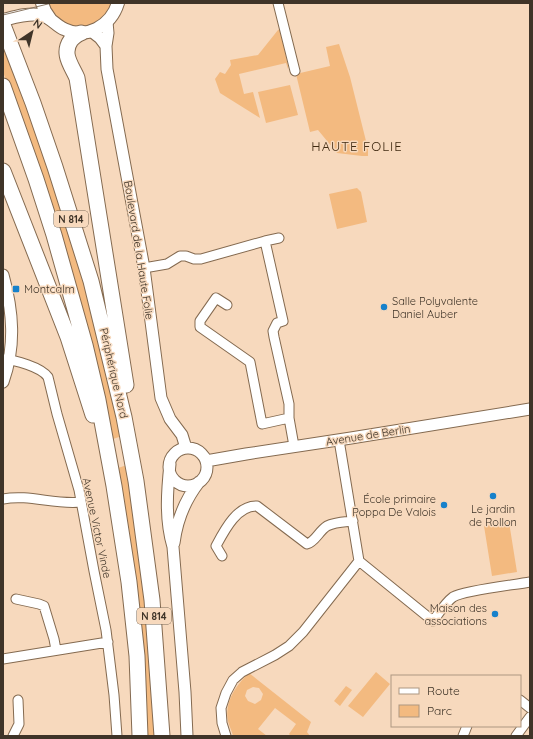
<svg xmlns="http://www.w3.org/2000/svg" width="533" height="739" viewBox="0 0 533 739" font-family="Quicksand,sans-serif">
<rect width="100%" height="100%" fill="#f7d9bd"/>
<!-- green -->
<path fill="#f3ba80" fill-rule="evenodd" d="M48,3H111C101,35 59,34 48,3Z
M280,29L288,66V69L286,63L239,74L244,94L253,92L260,118L220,93L215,79L220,72L225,74L231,65L230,60L258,55L278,30Z
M3,40L27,102L94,314L122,436L113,439L16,106L3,72Z
M339,44L350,77L368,149V156H362L337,153L318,130L310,132L296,74L330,66L326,47Z
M290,85L298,115L266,123L258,92Z
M357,188L361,192L367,222L337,229L329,194Z
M124,466L128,467L143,562L156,736H146L118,468Z
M509,522L517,572L492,576L484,526Z
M376,672L390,684L363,717L348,706Z
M249,673L311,722L307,732L310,736H291L289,734L296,724L275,708L258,729L267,736H233C232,731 229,726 228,721C224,702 236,685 249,673ZM253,687L259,688L263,694L261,700L255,704L248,701L245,696L247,690Z
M346,686L352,690L340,706L334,701Z"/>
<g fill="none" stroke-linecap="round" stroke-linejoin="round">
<!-- minor casing -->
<g stroke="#846a50" stroke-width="11">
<path id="minor" d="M278,3L295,71
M265,241L283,321L277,323L273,331L274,337L289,404V418L294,446
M144,268L167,264L180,256H186L194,259H201L265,241L279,238
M227,305L216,298L200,321V327L250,362L262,424L289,418
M3,359C15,360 41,367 48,377L57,414L79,490L94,571L106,630L114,695L117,736
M339,440L359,561
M3,499C29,494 55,505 81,502
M222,556L216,546C224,531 237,505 257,506L307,544C315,542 319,531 327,526C335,522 344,522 353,521
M359,561L433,621C439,613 445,603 453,597C465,590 514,585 530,582
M16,599L39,604L44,606L54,639L56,650
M3,659L108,642
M520,700L530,708
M13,736L19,724L18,700
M226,736L222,723L221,708L226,693L233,680L242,672L275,655L289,646L303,632L359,561
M463,736L467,726
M516,736L530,717"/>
</g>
<!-- tertiary casing -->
<g stroke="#846a50" stroke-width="13">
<path id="tertiary" d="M107,22L108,33L106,46L107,69L144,268L161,398L170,419L182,435L186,448
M91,31L100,38L106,46
M3,275C13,311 16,346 3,382
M169 467a19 19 0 1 1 38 0a19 19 0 1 1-38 0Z
M206,461L246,454L351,438L530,409
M170,464C167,492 165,520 173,547L185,692L187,736
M174,543C177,519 185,500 199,482"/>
</g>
<!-- secondary casing -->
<g stroke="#846a50" stroke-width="14">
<path id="secondary" d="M42,3L45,11L51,20
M3,20C15,17 28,13 40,15C50,16 55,25 64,29C86,40 111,26 118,3"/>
</g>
<!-- trunk casing -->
<g stroke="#846a50" stroke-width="17">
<path id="trunk" d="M3,25L33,103L55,167L91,281L124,417L136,481L152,600L162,736
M81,33C77,34 74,37 71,40C61,54 72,66 77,78L126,385
M3,86L36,179L54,235L85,345L98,400L114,486L129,582L137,656L140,736
M3,171L68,337L93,415"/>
</g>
<!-- minor -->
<use href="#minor" stroke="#fff" stroke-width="9"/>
<!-- tertiary -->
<use href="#tertiary" stroke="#fff" stroke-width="11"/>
<!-- secondary -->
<use href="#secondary" stroke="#fff" stroke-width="12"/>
<!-- trunk -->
<use href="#trunk" stroke="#fff" stroke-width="15"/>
<!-- tram -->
<path stroke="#8c7966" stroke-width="1" d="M3,15L52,3"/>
</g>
<!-- markers -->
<g fill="#1681cb" stroke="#f7d9bd" stroke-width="1.5">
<rect x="12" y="285" width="8" height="8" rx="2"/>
<circle cx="384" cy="307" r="4"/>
<circle cx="493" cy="496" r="4"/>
<circle cx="444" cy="505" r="4"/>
<circle cx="495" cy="614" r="4"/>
</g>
<g text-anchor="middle" stroke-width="3" stroke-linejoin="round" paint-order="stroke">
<!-- shield labels -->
<g fill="#f7d9bd" stroke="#766655" stroke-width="1">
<rect x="54" y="211" width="34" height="16" rx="3"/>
<rect x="137" y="608" width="34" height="16" rx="3"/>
</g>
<g font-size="10" font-weight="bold" fill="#3f3428">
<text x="71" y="223">N 814</text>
<text x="154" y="620">N 814</text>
</g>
<!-- street labels -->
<g font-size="11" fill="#3f3428" stroke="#f7d9bd">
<text transform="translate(139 250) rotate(81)" y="4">Boulevard de la Haute Folie</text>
<text transform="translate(114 373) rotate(77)" y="4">Périphérique Nord</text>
<text transform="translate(368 435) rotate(-9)" y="4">Avenue de Berlin</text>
<text transform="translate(97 528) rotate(78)" y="4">Avenue Victor Vinde</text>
</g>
<!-- poi labels -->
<g font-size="11" fill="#3f3428" stroke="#f7d9bd" text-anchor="start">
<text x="24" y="293">Montcalm</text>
<text x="392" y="305">Salle Polyvalente<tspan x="392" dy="13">Daniel Auber</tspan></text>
<text x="436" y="503" text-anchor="end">École primaire<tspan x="436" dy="13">Poppa De Valois</tspan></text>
<text x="493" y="513" text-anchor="middle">Le jardin<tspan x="493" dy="13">de Rollon</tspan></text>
<text x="487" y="612" text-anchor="end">Maison des<tspan x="487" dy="13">associations</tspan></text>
</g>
<!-- quarter labels -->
<g font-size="13" letter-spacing="1" fill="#402a11" stroke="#f7d9bd">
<text x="357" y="151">HAUTE FOLIE</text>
</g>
</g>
<!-- border -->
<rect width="533" height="739" fill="none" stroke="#3f3428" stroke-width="8"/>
<!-- legend -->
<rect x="391" y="675" width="130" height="52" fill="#f7d9bd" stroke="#ad9781"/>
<rect x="399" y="688" width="20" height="6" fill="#ffffff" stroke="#ad9781"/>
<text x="427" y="695" font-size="12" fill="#3f3428">Route</text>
<rect x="399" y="705" width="20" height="12" fill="#f3ba80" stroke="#ad9781"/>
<text x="427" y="715" font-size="12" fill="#3f3428">Parc</text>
<!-- north arrow -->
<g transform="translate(32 32) rotate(35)" stroke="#f7d9bd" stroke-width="3" paint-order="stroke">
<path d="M0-3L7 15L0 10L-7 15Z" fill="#3f3428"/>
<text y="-6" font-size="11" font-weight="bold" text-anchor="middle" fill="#3f3428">N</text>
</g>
</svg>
